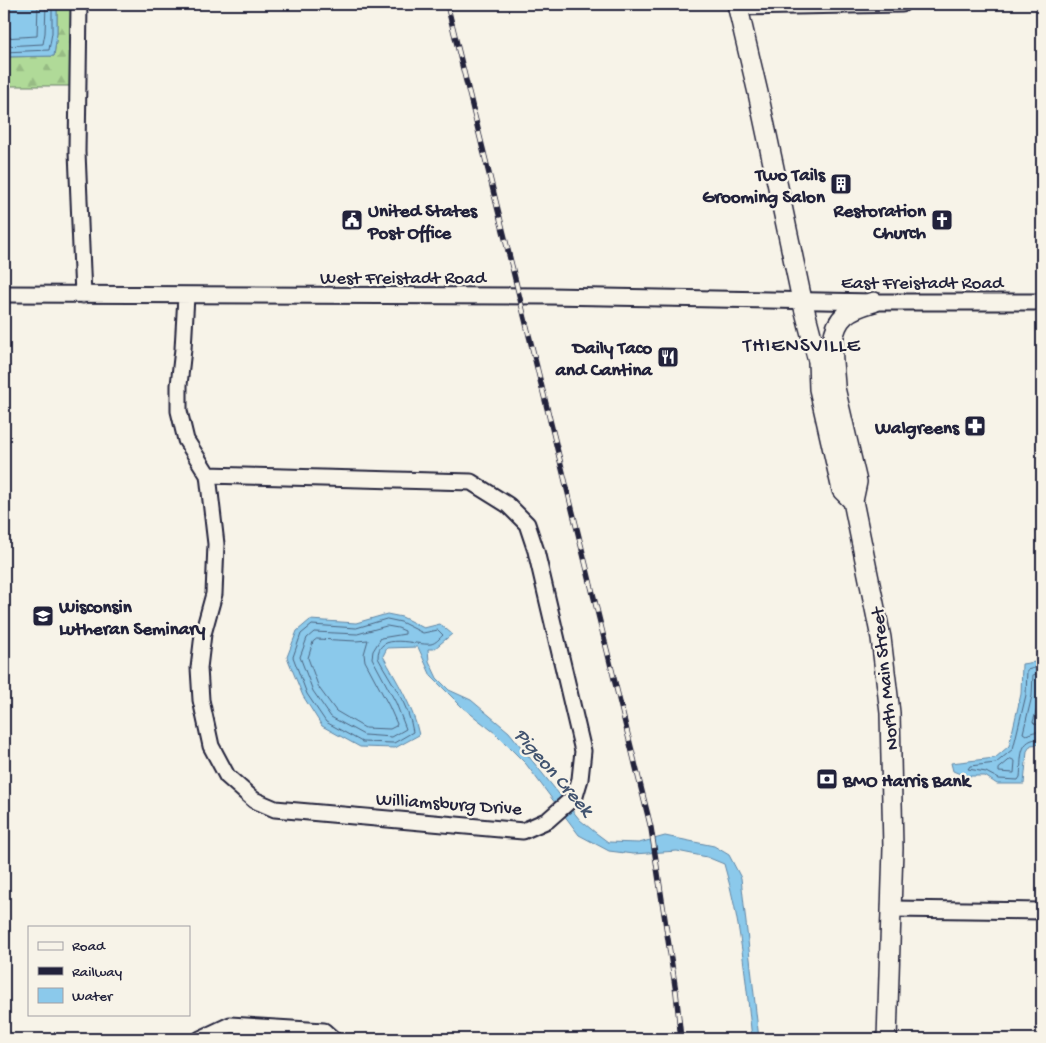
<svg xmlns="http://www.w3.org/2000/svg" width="1046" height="1043" viewBox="0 0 1046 1043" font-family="'Gochi Hand',sans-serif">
<defs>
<pattern id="forest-firs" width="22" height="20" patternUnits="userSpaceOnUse" patternTransform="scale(1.25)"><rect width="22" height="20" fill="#b0da98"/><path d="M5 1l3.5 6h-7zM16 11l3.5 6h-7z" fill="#97bb84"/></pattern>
</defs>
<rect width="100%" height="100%" fill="#f7f3e8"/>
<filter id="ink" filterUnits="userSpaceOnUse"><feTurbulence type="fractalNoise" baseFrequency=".02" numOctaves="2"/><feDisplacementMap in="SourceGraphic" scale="10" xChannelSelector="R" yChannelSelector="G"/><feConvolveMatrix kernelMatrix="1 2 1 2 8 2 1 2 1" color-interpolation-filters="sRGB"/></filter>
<g filter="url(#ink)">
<!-- forest -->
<path fill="url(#forest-firs)" stroke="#697e6a" d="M57,4H78V86H4V57L54,56L57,33Z"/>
<!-- water -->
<path fill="#8bc9eb" stroke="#6186a5" d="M4,4H57V33L54,56L4,57Z
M387,614L402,617L424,628L440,624L452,634L434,649H428L429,661L437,678L449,690L471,700L509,732L580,820L596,833L608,842L639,843L665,836L714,846L729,855L741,878L759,1039H752C746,981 741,921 724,864L707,857L677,851L633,854L609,851L579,835L526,764L495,733L462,707L431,676L418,647L387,648L383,656C397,682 413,706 419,735L395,748L360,747L322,726L303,696L287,657L297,631L310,620L356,623Z
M1042,661V744L1031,745L1027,751L1024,784H997L985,776H965L953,771L951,763L995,758L1009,746L1021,694L1022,664Z"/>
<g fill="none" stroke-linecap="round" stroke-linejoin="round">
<!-- shore -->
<path stroke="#4c6581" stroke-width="1" d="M4,38L37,36L38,4
M4,46L43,44L45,33L46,4
M4,52L49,50L52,33V4
M387,619L401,622L423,633L438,630L443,635C440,638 436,643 431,644C417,646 377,630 378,658C391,682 409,705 413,732L394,743L362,742L326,722L307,694L293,657L301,634L312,625L356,628Z
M387,626L398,628L405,631V634L381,638L373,651L372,658L396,703L406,729L392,737L364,735L331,717L313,691L300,657L307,638L314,632L357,634Z
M317,639L356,641L368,640L364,654L365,661L389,706L397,724L396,726L390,729L365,728L336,711L319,688L308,658L313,642Z
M1042,666L1027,670L1026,695L1013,749L996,763L970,766L968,769L986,772L999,779L1018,780L1020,777C1022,760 1017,737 1042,739
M1042,672L1033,675L1032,696L1023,733L1026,735L1034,732H1042
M1042,680L1041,682L1040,698L1033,722L1035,724L1042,725
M1011,759L1015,761L1014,773L999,772V769Z"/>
<!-- minor casing -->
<g stroke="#22223b" stroke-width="19">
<path id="minor" d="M79,4L77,152L83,295
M738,7L902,4
M4,294L550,296L874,302H1042
M186,296L183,349L179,385V411L186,440L208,475
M208,475L471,482L508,505L527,524L536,551L583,751L580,779L575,796L548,820L523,831L275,809L254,800L227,776L211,746L201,700L199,668L203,634L214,594L216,544Z
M892,909L1042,911
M200,1039L230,1025L324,1031L333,1039"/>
</g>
<!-- major casing -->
<g stroke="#22223b" stroke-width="22">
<path id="major" d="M737,4L758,93L802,300L818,361L819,389L842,490L853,501
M818,361L835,388L857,482L853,501L881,638L890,713L893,848L887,1039
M835,386C834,364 826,332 845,315C853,308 864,305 874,302"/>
</g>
<!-- minor -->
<use href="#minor" stroke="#f7f3e8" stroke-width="15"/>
<!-- major -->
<use href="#major" stroke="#f7f3e8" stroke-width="19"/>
<!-- rail casing -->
<g stroke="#22223b" stroke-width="5.5">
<path id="rail" d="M447,4L651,828L676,992L681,1039"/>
</g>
<!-- rail -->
<use href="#rail" stroke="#f7f3e8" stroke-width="4" stroke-dasharray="11" stroke-linecap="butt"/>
</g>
</g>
<!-- icons -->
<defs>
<g id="building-square" transform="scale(1.125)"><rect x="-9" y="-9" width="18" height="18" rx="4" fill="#22223b" stroke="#f7f3e8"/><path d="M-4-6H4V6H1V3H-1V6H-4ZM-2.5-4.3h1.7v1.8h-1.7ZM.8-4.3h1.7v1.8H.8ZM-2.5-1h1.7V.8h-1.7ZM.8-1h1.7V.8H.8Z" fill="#fff"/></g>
<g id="civic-square" transform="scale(1.125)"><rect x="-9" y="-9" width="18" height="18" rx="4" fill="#22223b" stroke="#f7f3e8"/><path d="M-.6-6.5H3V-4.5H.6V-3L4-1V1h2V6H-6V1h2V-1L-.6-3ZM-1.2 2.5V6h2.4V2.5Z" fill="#fff"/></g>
<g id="church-square" transform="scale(1.125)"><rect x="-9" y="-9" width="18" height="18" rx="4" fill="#22223b" stroke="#f7f3e8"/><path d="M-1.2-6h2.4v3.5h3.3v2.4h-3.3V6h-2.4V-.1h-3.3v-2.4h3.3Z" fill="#fff"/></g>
<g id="restaurant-square" transform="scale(1.125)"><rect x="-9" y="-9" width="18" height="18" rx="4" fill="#22223b" stroke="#f7f3e8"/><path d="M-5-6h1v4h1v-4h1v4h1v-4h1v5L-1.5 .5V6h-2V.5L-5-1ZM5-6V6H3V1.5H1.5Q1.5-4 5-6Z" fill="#fff"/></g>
<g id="pharmacy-square" transform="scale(1.125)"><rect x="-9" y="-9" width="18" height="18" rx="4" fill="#22223b" stroke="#f7f3e8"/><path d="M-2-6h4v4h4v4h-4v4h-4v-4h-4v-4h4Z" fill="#fff"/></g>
<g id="university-square" transform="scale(1.125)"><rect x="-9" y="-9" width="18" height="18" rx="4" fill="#22223b" stroke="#f7f3e8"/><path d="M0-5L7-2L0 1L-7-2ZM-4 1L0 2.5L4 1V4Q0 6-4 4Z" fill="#fff"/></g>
<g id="bank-square" transform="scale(1.125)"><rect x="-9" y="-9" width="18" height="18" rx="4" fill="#22223b" stroke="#f7f3e8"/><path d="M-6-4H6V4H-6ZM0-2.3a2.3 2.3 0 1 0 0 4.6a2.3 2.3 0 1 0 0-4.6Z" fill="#fff"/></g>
</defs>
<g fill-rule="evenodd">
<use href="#building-square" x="841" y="184"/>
<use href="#civic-square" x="352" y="220"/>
<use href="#church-square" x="942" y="220"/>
<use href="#restaurant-square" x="668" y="357"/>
<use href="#pharmacy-square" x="975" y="426"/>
<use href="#university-square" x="43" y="616"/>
<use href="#bank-square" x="827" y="779"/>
</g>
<g text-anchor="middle" stroke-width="4.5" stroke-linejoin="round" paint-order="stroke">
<!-- poi labels -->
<g font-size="19" font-weight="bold" fill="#22223b" stroke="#f7f3e8" text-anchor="end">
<text x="825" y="180">Two Tails<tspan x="825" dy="22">Grooming Salon</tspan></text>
<text x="368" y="216" text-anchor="start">United States<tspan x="368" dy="22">Post Office</tspan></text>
<text x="926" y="216">Restoration<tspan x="926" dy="22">Church</tspan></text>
<text x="652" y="353">Daily Taco<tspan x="652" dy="22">and Cantina</tspan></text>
<text x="959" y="433">Walgreens</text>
<text x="59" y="612" text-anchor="start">Wisconsin<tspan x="59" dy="22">Lutheran Seminary</tspan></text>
<text x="843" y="786" text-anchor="start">BMO Harris Bank</text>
</g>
<!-- street labels -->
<g font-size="19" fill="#22223b" stroke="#f7f3e8">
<text x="403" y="283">West Freistadt Road</text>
<text x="922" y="288">East Freistadt Road</text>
<text transform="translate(883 679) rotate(-96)" y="7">North Main Street</text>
<text transform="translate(449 802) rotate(4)" y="7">Williamsburg Drive</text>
</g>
<!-- water labels -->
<g font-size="20" font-style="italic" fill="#425470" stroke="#f7f3e8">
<text transform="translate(555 771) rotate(49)" y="7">Pigeon Creek</text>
</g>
<!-- quarter labels -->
<g font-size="21" letter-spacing="1" fill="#22223b" stroke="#f7f3e8">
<text x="802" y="351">THIENSVILLE</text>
</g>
</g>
<!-- margin -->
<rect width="1046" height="1043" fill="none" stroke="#f7f3e8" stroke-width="20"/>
<rect x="10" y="10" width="1026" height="1023" fill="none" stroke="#22223b" stroke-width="2" filter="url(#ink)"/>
<!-- legend -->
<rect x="28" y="926" width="162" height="90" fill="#f7f3e8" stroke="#a29fa3"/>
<rect x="38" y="942" width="25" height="8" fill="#f7f3e8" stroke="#a29fa3"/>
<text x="72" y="950" font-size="15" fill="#22223b">Road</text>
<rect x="38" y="967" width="25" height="8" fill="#22223b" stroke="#a29fa3"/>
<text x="72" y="976" font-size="15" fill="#22223b">Railway</text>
<rect x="38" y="988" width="25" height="15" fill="#8bc9eb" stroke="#a29fa3"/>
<text x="72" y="1000" font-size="15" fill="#22223b">Water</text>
</svg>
